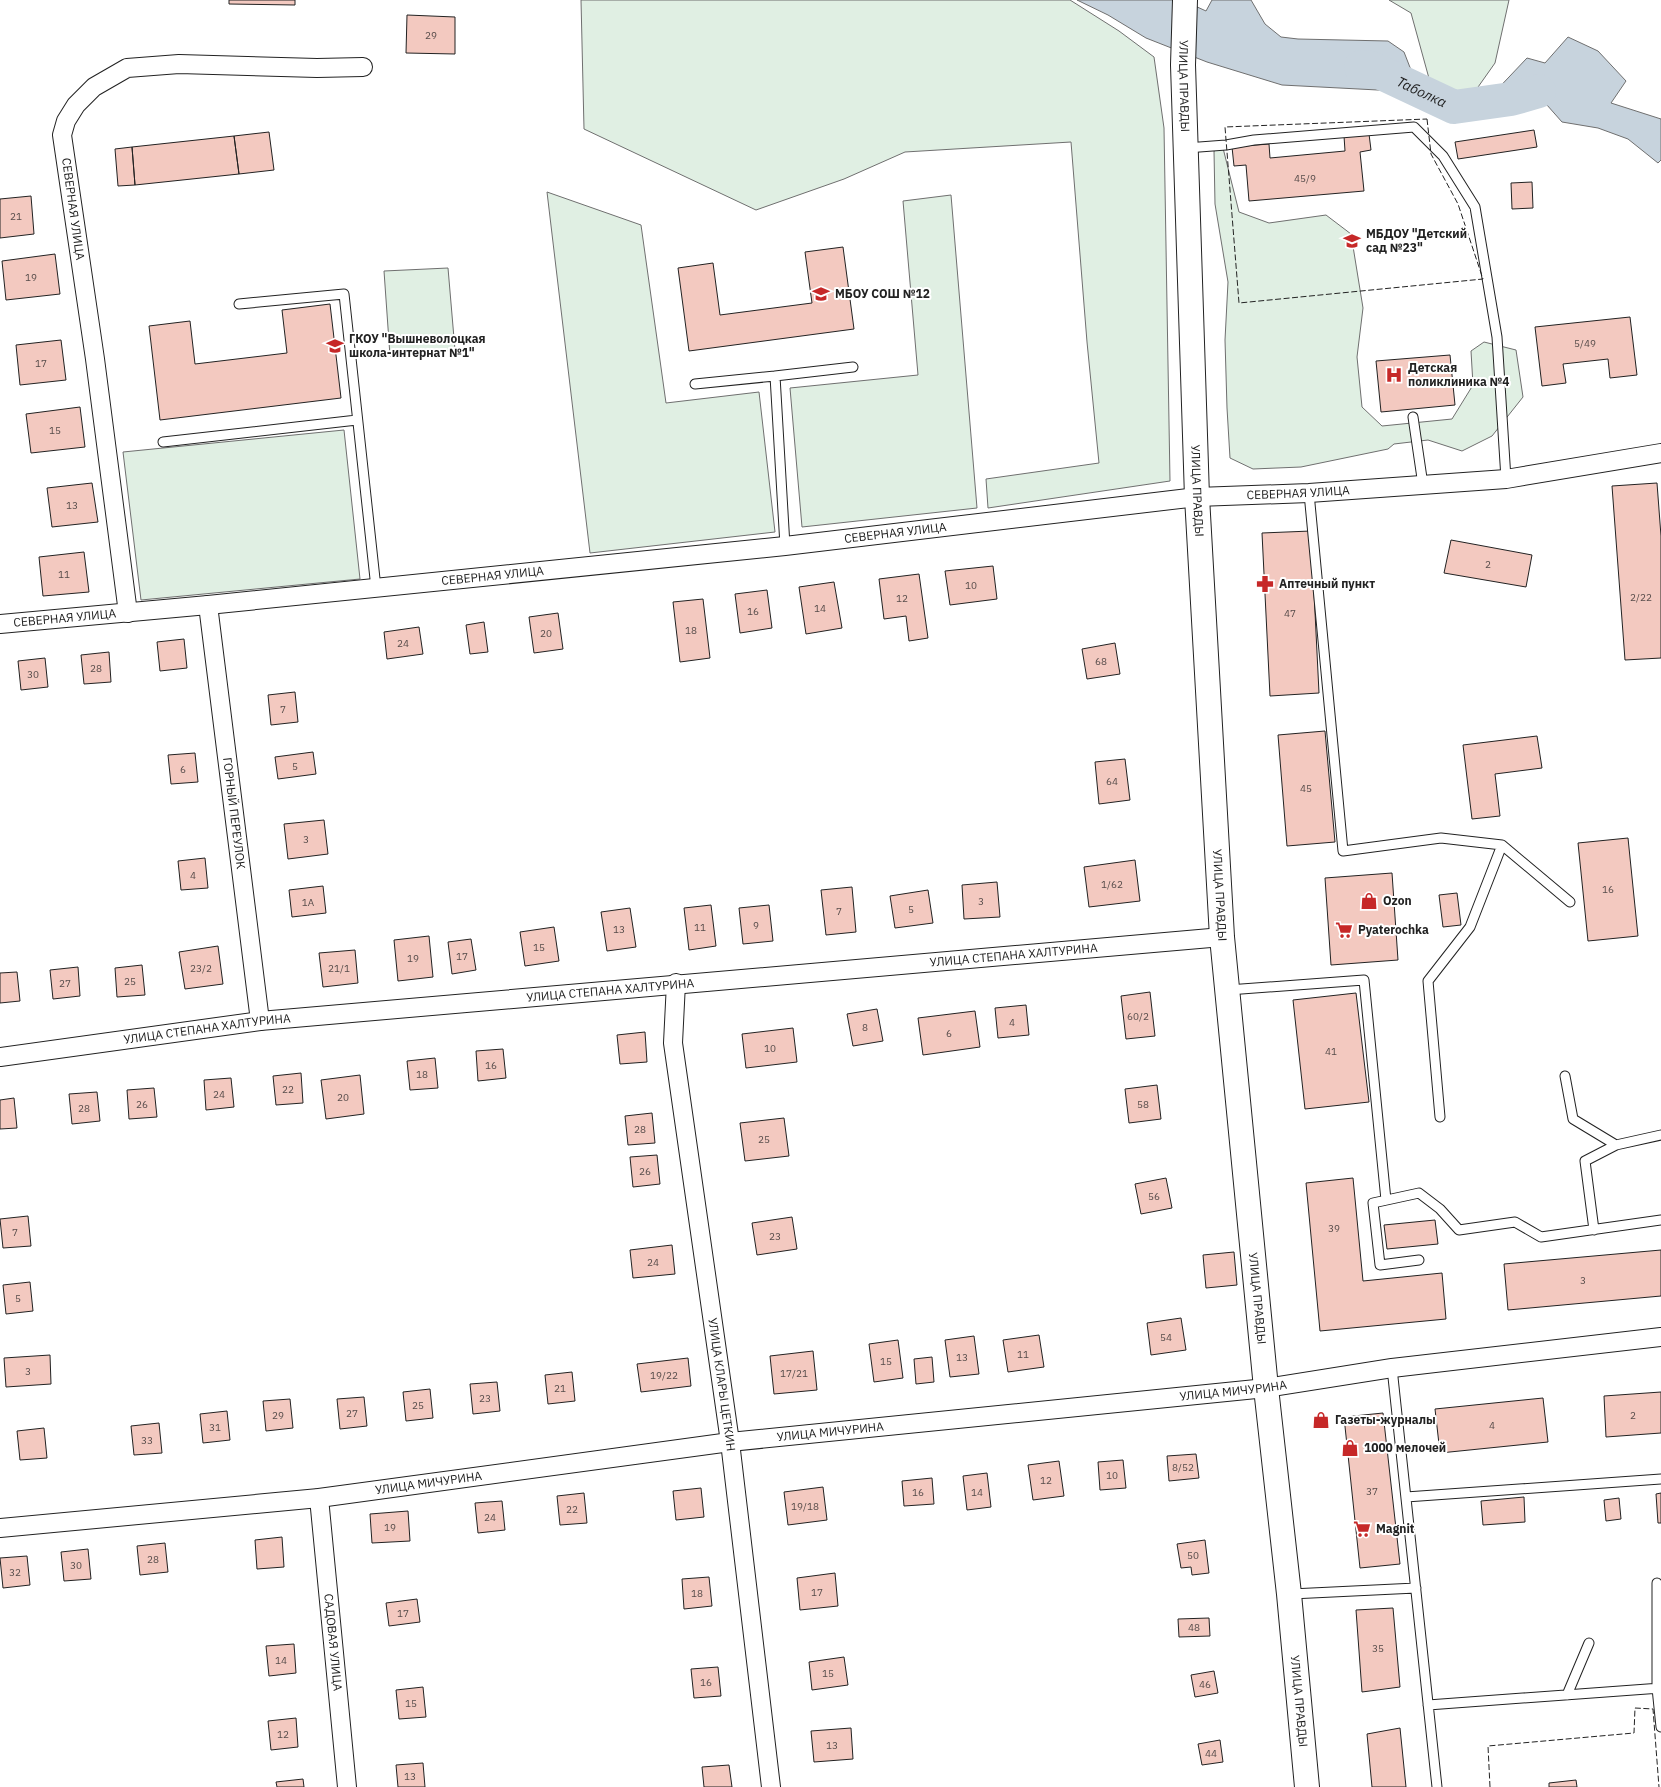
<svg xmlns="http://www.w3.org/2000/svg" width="1661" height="1787" viewBox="0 0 1661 1787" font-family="'IBM Plex Sans',sans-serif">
<rect width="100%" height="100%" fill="#fff"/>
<!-- green -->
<path fill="#e0efe3" stroke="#6f6f6f" d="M581,0H1070L1119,31L1154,57L1164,128L1170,481L988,508L986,479L1099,463L1087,342L1071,142L905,152L844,179L756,210L584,129Z
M1389,0H1509L1495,63L1471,97L1430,82L1411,13Z
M1223,148L1239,212L1269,223L1326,215L1351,234L1363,308L1357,357L1362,407L1382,426L1452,419L1473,385L1471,351L1484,342L1516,350L1523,397L1492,436L1462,451L1428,440L1394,444L1388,449L1301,467L1253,469L1230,458L1227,408L1225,340L1228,282L1215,204L1214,151Z
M547,192L641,225L666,403L759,392L775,532L590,553Z
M951,195L977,508L802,527L790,388L918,375L903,201Z
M448,268L455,350L390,356L384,271Z
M344,430L360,579L141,600L123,452Z"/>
<!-- water -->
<path fill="#c7d3dd" stroke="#6f6f6f" d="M1077,0H1182L1206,11L1212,0H1251L1265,24L1281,37L1298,39L1388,41L1404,52L1411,70L1397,91L1282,85L1207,62L1146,38L1108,15Z
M1568,37L1598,51L1626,81L1611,103L1661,119V160L1658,163L1628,139L1598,128L1562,122L1539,96L1498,105L1491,96L1527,58L1545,63Z"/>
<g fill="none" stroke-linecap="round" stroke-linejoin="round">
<!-- river -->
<path stroke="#c7d3dd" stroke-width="34" id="s1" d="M1361,67L1371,68L1454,107L1511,99L1539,91"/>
</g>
<!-- building -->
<path fill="#f3c9c0" stroke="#222" d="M229,0H295V5L229,4Z
M407,15L455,17V54L406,53Z
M1534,130L1537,147L1458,159L1455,142Z
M269,132L274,170L239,174L234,136Z
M1369,134L1371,150L1360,152L1364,191L1249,201L1246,165L1234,166L1232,147L1269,144L1270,158L1345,151L1344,136Z
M234,136L239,174L135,185L132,147Z
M132,147L135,185L118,186L115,149Z
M1532,182L1533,208L1512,209L1511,183Z
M31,196L34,234L0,238V199Z
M843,247L854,329L689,351L678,268L713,263L720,315L812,303L805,252Z
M55,254L60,294L6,300L2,261Z
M330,304L341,398L160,420L149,326L190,321L195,364L287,353L282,310Z
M1630,317L1637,375L1610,378L1608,359L1563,364L1566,383L1542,386L1535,327Z
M61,340L66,380L20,385L16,345Z
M1450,355L1455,405L1381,412L1376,361Z
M80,407L85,447L31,453L26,414Z
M92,483L98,522L52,527L47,488Z
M1657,483L1661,536V658L1625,660L1612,486Z
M1311,531L1319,693L1270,696L1262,533Z
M1451,540L1532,555L1526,587L1444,573Z
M84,552L89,592L43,596L39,557Z
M993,566L997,599L950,605L945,571Z
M919,574L928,638L909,641L906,616L884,619L879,579Z
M834,582L842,628L806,634L799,587Z
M767,590L772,628L740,633L735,594Z
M703,599L710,658L680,662L673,602Z
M558,613L563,649L534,653L529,617Z
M484,622L488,652L470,654L466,625Z
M419,627L423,654L387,659L384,632Z
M184,639L187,668L160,671L157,642Z
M1115,643L1120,674L1087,679L1082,649Z
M109,652L111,682L84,684L81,655Z
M45,658L48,687L21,690L18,661Z
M295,692L298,722L271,725L268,695Z
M1325,731L1335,842L1287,846L1278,735Z
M1537,736L1542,768L1495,774L1500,816L1472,819L1463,745Z
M313,752L316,774L278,779L275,757Z
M195,753L198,782L171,784L168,755Z
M1125,759L1130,800L1099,804L1095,762Z
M324,820L328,854L288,859L284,824Z
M1628,838L1638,936L1588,941L1578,843Z
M205,858L208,888L181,890L178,861Z
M1135,860L1140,901L1089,907L1084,867Z
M1392,873L1398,960L1331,965L1325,878Z
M997,882L1000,917L964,919L962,885Z
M323,886L326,913L292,917L289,890Z
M852,887L856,932L826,935L821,890Z
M928,890L933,923L895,928L890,896Z
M1457,893L1461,925L1443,927L1439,895Z
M711,905L716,946L689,950L684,908Z
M769,905L773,941L743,944L739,908Z
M630,908L636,947L607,951L601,912Z
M554,927L559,961L525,966L520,932Z
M429,936L433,977L398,981L394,940Z
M471,939L476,970L452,974L448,942Z
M218,946L223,984L185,989L179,952Z
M355,950L358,983L323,987L319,953Z
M142,965L145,995L117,997L115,968Z
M78,967L80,996L53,999L50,970Z
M17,972L20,1001L0,1003V973Z
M1150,992L1155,1036L1126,1039L1121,996Z
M1356,993L1369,1102L1305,1109L1293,1000Z
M1026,1005L1029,1035L998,1038L995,1008Z
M877,1009L883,1041L853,1046L847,1014Z
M975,1011L980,1047L923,1055L918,1018Z
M793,1028L797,1062L746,1068L742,1034Z
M645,1032L647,1062L620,1064L617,1035Z
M503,1049L506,1078L478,1081L476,1051Z
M435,1058L438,1088L410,1090L407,1061Z
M301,1073L303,1103L276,1105L273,1076Z
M360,1075L364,1114L326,1119L321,1080Z
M231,1078L234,1107L206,1110L204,1080Z
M1157,1085L1161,1119L1129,1123L1125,1089Z
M154,1088L157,1117L129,1119L127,1090Z
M97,1092L100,1121L72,1124L69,1094Z
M14,1098L17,1128L0,1129V1100Z
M652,1113L655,1143L628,1145L625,1116Z
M784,1118L789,1156L745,1161L740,1123Z
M657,1155L660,1184L633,1187L630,1157Z
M1166,1178L1172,1208L1141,1214L1135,1184Z
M1353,1178L1363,1281L1442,1273L1446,1319L1320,1331L1306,1183Z
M28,1216L31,1246L3,1248L0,1219Z
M792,1217L797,1249L757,1255L752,1223Z
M1435,1220L1438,1244L1387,1249L1384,1225Z
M672,1245L675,1274L633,1278L630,1250Z
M1661,1250V1296L1508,1310L1504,1264Z
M1234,1252L1237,1285L1206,1288L1203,1255Z
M30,1282L33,1311L6,1314L3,1285Z
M1181,1318L1186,1350L1151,1355L1147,1323Z
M1039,1335L1044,1367L1008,1372L1003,1340Z
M974,1336L979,1374L950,1377L945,1340Z
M898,1340L903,1378L874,1382L869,1344Z
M813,1351L817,1390L774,1394L770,1356Z
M50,1355L51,1384L6,1387L4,1358Z
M932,1357L934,1382L916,1384L914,1359Z
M688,1358L691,1386L641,1392L637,1364Z
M572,1372L575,1401L548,1404L545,1375Z
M497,1382L500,1411L473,1414L470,1384Z
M430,1389L433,1418L406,1421L403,1392Z
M1661,1392V1433L1606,1437L1604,1396Z
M364,1397L367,1426L340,1429L337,1399Z
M1543,1398L1548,1442L1440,1453L1435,1409Z
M290,1399L293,1428L266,1431L263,1401Z
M227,1411L230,1440L203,1443L200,1414Z
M1383,1413L1400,1564L1360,1568L1344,1417Z
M159,1423L162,1453L134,1455L131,1426Z
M44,1428L47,1458L20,1460L17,1431Z
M1196,1454L1199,1478L1169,1481L1167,1456Z
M1123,1460L1126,1488L1100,1490L1098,1462Z
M1059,1461L1064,1496L1033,1500L1028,1465Z
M987,1473L991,1507L967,1510L963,1476Z
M932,1478L934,1504L904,1506L902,1481Z
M823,1487L827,1520L788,1525L784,1492Z
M701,1488L704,1517L676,1520L673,1491Z
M584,1493L587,1523L560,1525L557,1496Z
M1661,1493V1523H1658L1656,1494Z
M1524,1497L1525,1522L1483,1525L1481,1501Z
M1619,1498L1621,1519L1606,1521L1604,1500Z
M502,1501L505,1530L478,1533L475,1503Z
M408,1511L410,1541L372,1543L370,1514Z
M282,1537L284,1567L257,1569L255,1540Z
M1205,1540L1209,1573L1192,1575L1191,1567L1181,1568L1177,1544Z
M165,1543L168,1572L140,1575L137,1546Z
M88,1549L91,1579L64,1581L61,1552Z
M27,1556L30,1585L3,1588L0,1558Z
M835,1573L838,1606L800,1610L797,1578Z
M709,1577L712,1606L684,1609L682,1579Z
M417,1599L420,1622L389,1626L386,1603Z
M1393,1608L1400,1687L1362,1692L1356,1610Z
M1209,1618L1210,1636L1179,1637L1178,1619Z
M294,1644L296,1673L269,1676L266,1646Z
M844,1657L848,1685L812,1690L809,1662Z
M718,1667L721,1696L694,1698L691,1669Z
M1214,1671L1218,1693L1195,1697L1191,1675Z
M423,1687L426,1717L399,1719L396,1690Z
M296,1718L298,1747L271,1750L268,1721Z
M851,1728L853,1759L814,1762L811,1731Z
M1400,1728L1406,1787H1372L1367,1734Z
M1220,1740L1223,1762L1202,1765L1198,1744Z
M423,1763L425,1787H398L396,1765Z
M729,1765L732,1787H704L702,1767Z
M303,1779L304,1787H277L276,1782Z
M1576,1780L1577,1787H1549V1783Z"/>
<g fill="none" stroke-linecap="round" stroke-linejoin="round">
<!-- lane casing -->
<g stroke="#222" stroke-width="11">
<path id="lane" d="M1186,148L1226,145L1254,140L1414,127L1443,156L1475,207L1497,337L1506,479
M239,304L344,294L376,588
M695,384L775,376
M1413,417L1423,485
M163,442L357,420
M1309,493L1343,851L1441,838L1502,845L1570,902
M785,546L775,376L853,367
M1228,990L1364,980L1386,1200
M1565,1076L1573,1119L1616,1145L1661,1135
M1440,1117L1428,981L1470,927L1502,845
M1594,1230L1585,1161L1616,1145
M1419,1260L1380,1265L1373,1203L1419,1193L1440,1209L1459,1230L1515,1222L1541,1237L1661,1220
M1392,1368L1437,1787
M1406,1497L1661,1479
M1657,1583V1688L1661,1727
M1291,1594L1416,1588
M1567,1695L1589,1643
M1428,1705L1661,1688"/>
</g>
<!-- street casing -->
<g stroke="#222" stroke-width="20">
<g id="street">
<path id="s2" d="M208,605L260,1021"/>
<path d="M128,613L95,359L62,135L66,121L76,105L94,87L127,68L179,64L317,68L363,67"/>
<path id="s3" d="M0,624L208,605L785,546L1197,497L1309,493L1506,479L1661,453"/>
<path id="s4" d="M676,983L673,1043L730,1442L771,1787"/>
<path id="s5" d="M0,1057L260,1021L1222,937"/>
<path id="s6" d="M319,1498L347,1787"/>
<path id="s7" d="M0,1528L319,1498L730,1442L1266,1388L1392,1368L1661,1337"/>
</g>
</g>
<!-- secondary casing -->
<g stroke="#222" stroke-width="26">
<g id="secondary">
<path id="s8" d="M1185,0L1183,65L1197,497L1222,937L1266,1388L1289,1594L1307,1787"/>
</g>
</g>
<!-- lane -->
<use href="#lane" stroke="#fff" stroke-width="9"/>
<!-- street -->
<use href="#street" stroke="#fff" stroke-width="18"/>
<!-- secondary -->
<use href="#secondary" stroke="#fff" stroke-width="24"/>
<!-- fence -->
<path stroke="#222" stroke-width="1" stroke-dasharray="6 2.5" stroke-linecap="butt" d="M1427,119L1431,154L1458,204L1483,279L1239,303L1225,127Z
M1490,1787L1488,1746L1634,1733L1635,1708L1653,1709L1659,1787"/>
</g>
<!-- icons -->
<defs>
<g id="school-bare" transform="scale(1.35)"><path d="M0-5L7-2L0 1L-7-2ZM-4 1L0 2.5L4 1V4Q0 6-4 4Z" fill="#c62828" stroke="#fff" stroke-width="2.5" paint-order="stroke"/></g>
<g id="hospital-bare" transform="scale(1.35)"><path d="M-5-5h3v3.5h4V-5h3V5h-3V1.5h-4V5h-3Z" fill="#c62828" stroke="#fff" stroke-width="2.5" paint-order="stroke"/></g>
<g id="pharmacy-bare" transform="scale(1.35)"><path d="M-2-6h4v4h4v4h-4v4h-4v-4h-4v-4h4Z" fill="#c62828" stroke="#fff" stroke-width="2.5" paint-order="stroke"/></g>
<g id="shop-bare" transform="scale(1.35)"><path d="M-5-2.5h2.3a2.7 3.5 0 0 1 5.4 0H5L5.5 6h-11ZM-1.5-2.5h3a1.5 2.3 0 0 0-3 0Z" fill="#c62828" stroke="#fff" stroke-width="2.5" paint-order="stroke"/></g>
<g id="supermarket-bare" transform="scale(1.35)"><path d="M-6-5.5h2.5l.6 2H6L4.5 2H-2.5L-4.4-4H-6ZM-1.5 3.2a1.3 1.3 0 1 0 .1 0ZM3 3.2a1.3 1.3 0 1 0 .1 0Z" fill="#c62828" stroke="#fff" stroke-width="2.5" paint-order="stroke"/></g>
</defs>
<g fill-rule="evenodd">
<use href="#school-bare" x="1352" y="241"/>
<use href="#school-bare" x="821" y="294"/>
<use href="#school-bare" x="335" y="346"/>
<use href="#hospital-bare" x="1394" y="375"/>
<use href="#pharmacy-bare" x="1265" y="584"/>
<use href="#shop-bare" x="1369" y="901"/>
<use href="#supermarket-bare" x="1344" y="930"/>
<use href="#shop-bare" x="1321" y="1420"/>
<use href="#shop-bare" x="1350" y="1448"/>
<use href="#supermarket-bare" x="1362" y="1529"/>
</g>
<g text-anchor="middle" stroke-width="4" stroke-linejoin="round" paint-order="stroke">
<!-- number labels -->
<g font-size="10" fill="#564c4a">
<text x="431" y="39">29</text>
<text x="1305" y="182">45/9</text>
<text x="16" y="220">21</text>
<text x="31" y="281">19</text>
<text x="1585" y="347">5/49</text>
<text x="41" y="367">17</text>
<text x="55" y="434">15</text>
<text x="72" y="509">13</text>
<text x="1488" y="568">2</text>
<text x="64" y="578">11</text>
<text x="971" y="589">10</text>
<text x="1641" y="601">2/22</text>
<text x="902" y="602">12</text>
<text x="820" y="612">14</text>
<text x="753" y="615">16</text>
<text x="1290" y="617">47</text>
<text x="691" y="634">18</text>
<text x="546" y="637">20</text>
<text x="403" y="647">24</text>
<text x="1101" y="665">68</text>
<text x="96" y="672">28</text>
<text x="33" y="678">30</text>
<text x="283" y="713">7</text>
<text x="295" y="770">5</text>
<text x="183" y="773">6</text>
<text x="1112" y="785">64</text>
<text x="1306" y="792">45</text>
<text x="306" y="843">3</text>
<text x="193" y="879">4</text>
<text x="1112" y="888">1/62</text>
<text x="1608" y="893">16</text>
<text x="981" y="905">3</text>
<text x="308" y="906">1А</text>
<text x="911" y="913">5</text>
<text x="839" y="915">7</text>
<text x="756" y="929">9</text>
<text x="700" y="931">11</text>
<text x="619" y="933">13</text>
<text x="539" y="951">15</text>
<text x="462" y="960">17</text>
<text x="413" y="962">19</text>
<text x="201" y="972">23/2</text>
<text x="339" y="972">21/1</text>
<text x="130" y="985">25</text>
<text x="65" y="987">27</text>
<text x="1138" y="1020">60/2</text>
<text x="1012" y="1026">4</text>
<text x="865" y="1031">8</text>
<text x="949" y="1037">6</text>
<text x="770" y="1052">10</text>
<text x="1331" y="1055">41</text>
<text x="491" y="1069">16</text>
<text x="422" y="1078">18</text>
<text x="288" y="1093">22</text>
<text x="219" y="1098">24</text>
<text x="343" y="1101">20</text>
<text x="142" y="1108">26</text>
<text x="1143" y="1108">58</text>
<text x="84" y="1112">28</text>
<text x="640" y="1133">28</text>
<text x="764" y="1143">25</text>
<text x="645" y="1175">26</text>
<text x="1154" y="1200">56</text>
<text x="1334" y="1232">39</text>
<text x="15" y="1236">7</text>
<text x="775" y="1240">23</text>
<text x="653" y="1266">24</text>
<text x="1583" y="1284">3</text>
<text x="18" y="1302">5</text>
<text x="1166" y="1341">54</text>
<text x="1023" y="1358">11</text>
<text x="962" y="1361">13</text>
<text x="886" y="1365">15</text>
<text x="28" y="1375">3</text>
<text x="794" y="1377">17/21</text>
<text x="664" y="1379">19/22</text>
<text x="560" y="1392">21</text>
<text x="485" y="1402">23</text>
<text x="418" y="1409">25</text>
<text x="352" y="1417">27</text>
<text x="278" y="1419">29</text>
<text x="1633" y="1419">2</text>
<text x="1492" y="1429">4</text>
<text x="215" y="1431">31</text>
<text x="147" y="1444">33</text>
<text x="1183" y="1471">8/52</text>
<text x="1112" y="1479">10</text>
<text x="1046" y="1484">12</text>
<text x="1372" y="1495">37</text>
<text x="918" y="1496">16</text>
<text x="977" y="1496">14</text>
<text x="805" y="1510">19/18</text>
<text x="572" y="1513">22</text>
<text x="490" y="1521">24</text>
<text x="390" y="1531">19</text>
<text x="1193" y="1559">50</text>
<text x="153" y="1563">28</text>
<text x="76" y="1569">30</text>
<text x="15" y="1576">32</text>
<text x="817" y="1596">17</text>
<text x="697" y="1597">18</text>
<text x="403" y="1617">17</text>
<text x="1194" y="1631">48</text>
<text x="1378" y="1652">35</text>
<text x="281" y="1664">14</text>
<text x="828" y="1677">15</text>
<text x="706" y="1686">16</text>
<text x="1205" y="1688">46</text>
<text x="411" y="1707">15</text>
<text x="283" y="1738">12</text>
<text x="832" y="1749">13</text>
<text x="1211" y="1757">44</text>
<text x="410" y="1780">13</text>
</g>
<!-- street labels -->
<g font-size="12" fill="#222" stroke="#fff">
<text dy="4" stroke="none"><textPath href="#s8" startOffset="86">УЛИЦА ПРАВДЫ</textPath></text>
<text transform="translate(73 209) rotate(82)" y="4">СЕВЕРНАЯ УЛИЦА</text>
<text dy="4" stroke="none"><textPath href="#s8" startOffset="491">УЛИЦА ПРАВДЫ</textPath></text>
<text dy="4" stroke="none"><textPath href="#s3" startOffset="1305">СЕВЕРНАЯ УЛИЦА</textPath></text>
<text dy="4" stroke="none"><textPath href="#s3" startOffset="900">СЕВЕРНАЯ УЛИЦА</textPath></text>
<text dy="4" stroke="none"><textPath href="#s3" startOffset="495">СЕВЕРНАЯ УЛИЦА</textPath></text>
<text dy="4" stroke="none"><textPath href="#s3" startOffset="65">СЕВЕРНАЯ УЛИЦА</textPath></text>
<text dy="4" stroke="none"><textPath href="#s2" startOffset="210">ГОРНЫЙ ПЕРЕУЛОК</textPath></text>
<text dy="4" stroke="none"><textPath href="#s8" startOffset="896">УЛИЦА ПРАВДЫ</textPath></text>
<text dy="4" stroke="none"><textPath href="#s5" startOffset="1019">УЛИЦА СТЕПАНА ХАЛТУРИНА</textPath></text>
<text dy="4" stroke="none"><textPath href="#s5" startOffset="614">УЛИЦА СТЕПАНА ХАЛТУРИНА</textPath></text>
<text dy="4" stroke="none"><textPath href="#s5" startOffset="209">УЛИЦА СТЕПАНА ХАЛТУРИНА</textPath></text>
<text dy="4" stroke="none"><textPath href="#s8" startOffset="1301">УЛИЦА ПРАВДЫ</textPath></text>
<text dy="4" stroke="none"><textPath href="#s4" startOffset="405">УЛИЦА КЛАРЫ ЦЕТКИН</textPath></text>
<text dy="4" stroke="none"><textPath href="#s7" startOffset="1241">УЛИЦА МИЧУРИНА</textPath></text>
<text dy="4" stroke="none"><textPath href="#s7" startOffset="836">УЛИЦА МИЧУРИНА</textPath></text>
<text dy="4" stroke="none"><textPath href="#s7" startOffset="431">УЛИЦА МИЧУРИНА</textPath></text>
<text dy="4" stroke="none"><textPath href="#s6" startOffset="145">САДОВАЯ УЛИЦА</textPath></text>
<text dy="4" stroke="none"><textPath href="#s8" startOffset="1706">УЛИЦА ПРАВДЫ</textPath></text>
</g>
<!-- poi labels -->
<g font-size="12" font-weight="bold" fill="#222" stroke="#fff" text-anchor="start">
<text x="1366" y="238">МБДОУ "Детский<tspan x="1366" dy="14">сад №23"</tspan></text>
<text x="835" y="298">МБОУ СОШ №12</text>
<text x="349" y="343">ГКОУ "Вышневолоцкая<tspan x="349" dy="14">школа-интернат №1"</tspan></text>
<text x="1408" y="372">Детская<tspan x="1408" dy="14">поликлиника №4</tspan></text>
<text x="1279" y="588">Аптечный пункт</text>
<text x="1383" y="905">Ozon</text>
<text x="1358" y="934">Pyaterochka</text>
<text x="1335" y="1424">Газеты-журналы</text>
<text x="1364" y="1452">1000 мелочей</text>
<text x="1376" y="1533">Magnit</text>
</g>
<!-- water labels -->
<g font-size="14" font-style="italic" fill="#222" stroke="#fff">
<text dy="5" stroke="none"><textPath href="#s1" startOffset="66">Таболка</textPath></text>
</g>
</g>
</svg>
